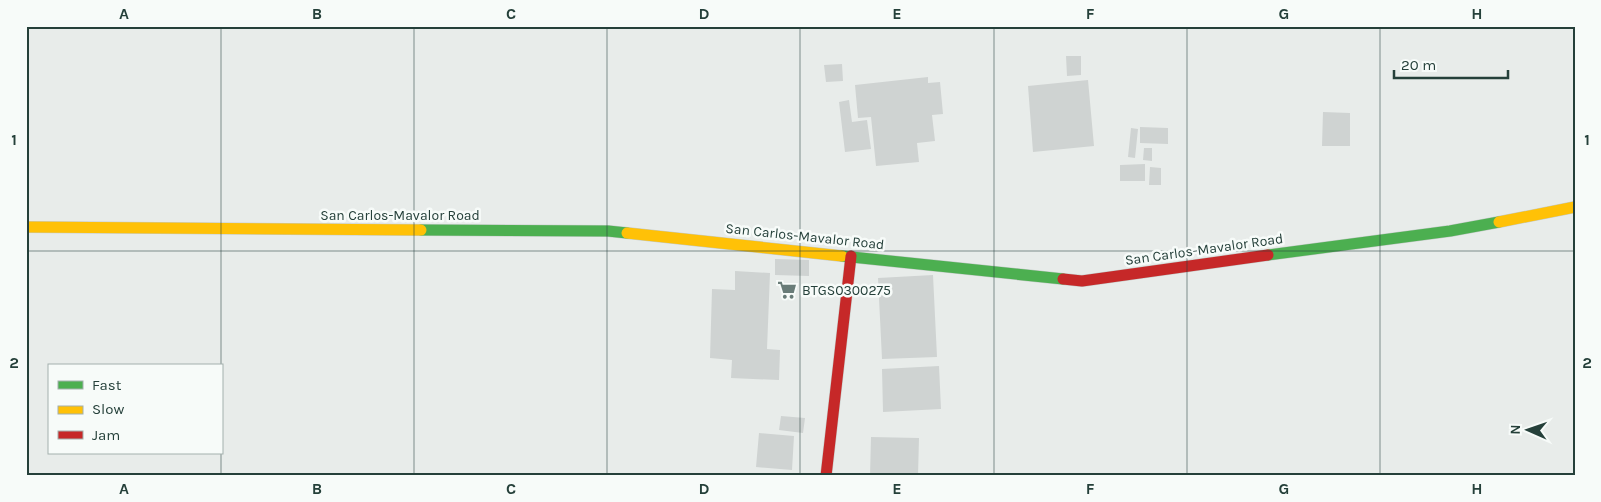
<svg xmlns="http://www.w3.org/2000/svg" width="1601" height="502" viewBox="0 0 1601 502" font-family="Karla,sans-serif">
<rect width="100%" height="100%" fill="#e8ecea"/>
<!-- building -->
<path fill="#cfd3d2" d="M1066,56H1081V75L1067,76Z
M842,64L843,81L826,82L824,65Z
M928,77V83L940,82L943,114L932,115L935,141L917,143L919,162L876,166L871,117L858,118L855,85Z
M1088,80L1094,146L1033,152L1028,86Z
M849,100L852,122L867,120L871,149L845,152L839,102Z
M1323,112L1350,113V146H1322Z
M1140,127L1168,128V144L1140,143Z
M1131,128L1138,129L1135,158L1128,157Z
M1144,148H1152V161L1143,160Z
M1145,164V181H1120V165Z
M1150,167L1161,168V185H1149Z
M775,259L809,260V276L775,275Z
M735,271L770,273L767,349L780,350L779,380L731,378L732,360L710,358L712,289L735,290Z
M933,275L937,357L882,359L878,278Z
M939,366L941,409L883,412L882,369Z
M781,416L805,418L803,433L779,430Z
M759,433L794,436L792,470L756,467Z
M871,437L919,438L918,476H870Z"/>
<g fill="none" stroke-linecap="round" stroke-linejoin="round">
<!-- fast casing -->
<g stroke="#c3cac7" stroke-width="12">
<path id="fast" d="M421,230L608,231L627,233
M1268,255L1450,231L1499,222
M842,256L1063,279"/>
</g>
<!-- slow casing -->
<g stroke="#c3cac7" stroke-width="12">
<path id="slow" d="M1499,222L1575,207
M26,227L421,230
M627,233L842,256"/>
</g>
<!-- jam casing -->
<g stroke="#c3cac7" stroke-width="12">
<path id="jam" d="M1063,279L1082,281L1268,255
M826,476L851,256"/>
</g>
<!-- fast -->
<use href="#fast" stroke="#4caf50" stroke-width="11"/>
<!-- slow -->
<use href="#slow" stroke="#ffc107" stroke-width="11"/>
<!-- jam -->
<use href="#jam" stroke="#c62828" stroke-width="11"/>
</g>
<!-- grid -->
<path fill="none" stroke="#25403a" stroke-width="1" stroke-opacity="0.55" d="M221,26V366M414,26V476M607,26V476M800,26V476M994,26V476M1187,26V476M1380,26V476M26,251H1575M221,453V476"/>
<!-- icons -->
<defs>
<g id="supermarket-bare" transform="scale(1.5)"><path d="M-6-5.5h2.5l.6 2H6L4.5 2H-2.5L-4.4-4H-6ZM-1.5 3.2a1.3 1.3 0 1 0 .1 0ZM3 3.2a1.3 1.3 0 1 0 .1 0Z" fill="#697c78" stroke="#f7fbf9" stroke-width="2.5" paint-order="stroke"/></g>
</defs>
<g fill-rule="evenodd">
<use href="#supermarket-bare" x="787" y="290"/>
</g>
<g text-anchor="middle" stroke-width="5" stroke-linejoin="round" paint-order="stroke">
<!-- street labels -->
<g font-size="14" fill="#25403a" stroke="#f7fbf9">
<text x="400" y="220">San Carlos-Mavalor Road</text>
<text transform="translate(805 236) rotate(6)" y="5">San Carlos-Mavalor Road</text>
<text transform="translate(1204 249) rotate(-8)" y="5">San Carlos-Mavalor Road</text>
</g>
<!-- poi labels -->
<g font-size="14" fill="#25403a" stroke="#f7fbf9" text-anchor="start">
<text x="802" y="295">BTGS0300275</text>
</g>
</g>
<!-- border -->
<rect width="1601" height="502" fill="none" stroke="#f7fbf9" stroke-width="55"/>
<!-- legend -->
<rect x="48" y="364" width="175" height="90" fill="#f7fbf9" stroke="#a3b0ad"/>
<rect x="58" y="381" width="25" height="8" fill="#4caf50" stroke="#a3b0ad"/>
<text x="92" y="390" font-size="15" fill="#25403a">Fast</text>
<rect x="58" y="406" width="25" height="8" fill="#ffc107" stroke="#a3b0ad"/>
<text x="92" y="414" font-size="15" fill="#25403a">Slow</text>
<rect x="58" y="431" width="25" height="8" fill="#c62828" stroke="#a3b0ad"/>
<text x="92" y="440" font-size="15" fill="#25403a">Jam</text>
<!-- north arrow -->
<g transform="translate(1528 430) rotate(272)" stroke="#f7fbf9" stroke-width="4" paint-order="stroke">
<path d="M0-4L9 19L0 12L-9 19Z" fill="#25403a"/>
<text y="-8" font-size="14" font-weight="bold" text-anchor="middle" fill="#25403a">N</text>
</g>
<!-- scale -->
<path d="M1394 70v8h114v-8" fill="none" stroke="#25403a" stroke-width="2.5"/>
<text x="1401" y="70" font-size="15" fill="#25403a" stroke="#f7fbf9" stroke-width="4" paint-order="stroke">20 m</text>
<rect x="28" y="28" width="1546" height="446" fill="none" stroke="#25403a" stroke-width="2"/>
<g font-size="16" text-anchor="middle" font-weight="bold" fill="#25403a">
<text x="124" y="19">A</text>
<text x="317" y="19">B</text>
<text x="511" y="19">C</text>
<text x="704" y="19">D</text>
<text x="897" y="19">E</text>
<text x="1090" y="19">F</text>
<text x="1284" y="19">G</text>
<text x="1477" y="19">H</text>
<text x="14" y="145">1</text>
<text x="1587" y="145">1</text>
<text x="14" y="368">2</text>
<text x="1587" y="368">2</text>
<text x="124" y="494">A</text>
<text x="317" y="494">B</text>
<text x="511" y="494">C</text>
<text x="704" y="494">D</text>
<text x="897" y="494">E</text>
<text x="1090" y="494">F</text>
<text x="1284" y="494">G</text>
<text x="1477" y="494">H</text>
</g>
</svg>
